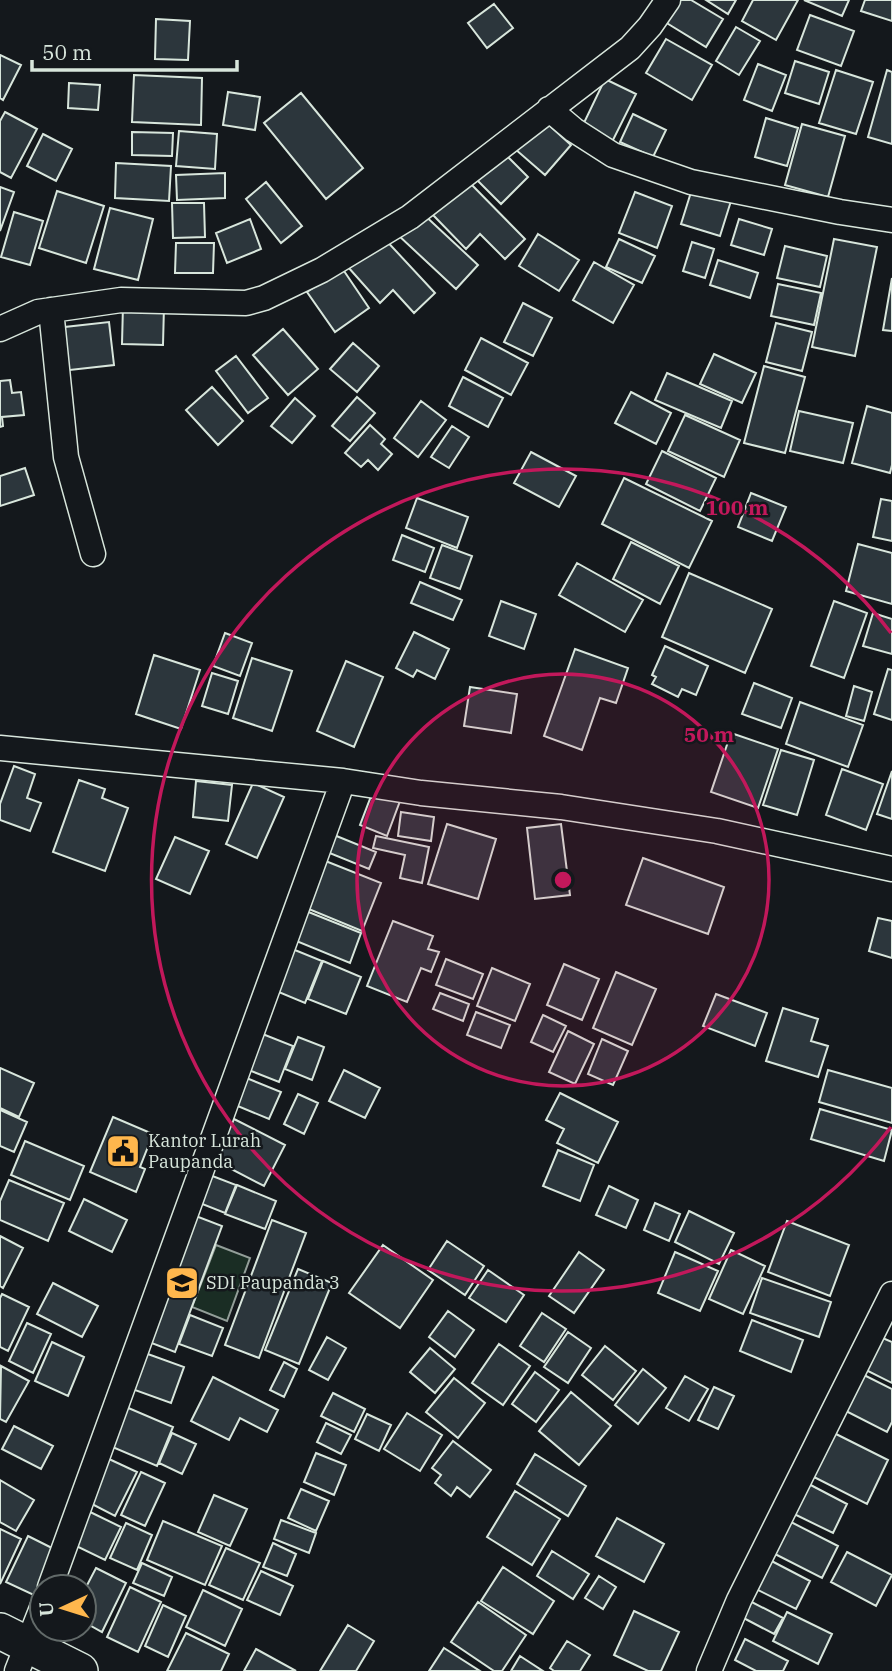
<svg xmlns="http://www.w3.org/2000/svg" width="892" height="1671" viewBox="0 0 892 1671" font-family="'IBM Plex Serif',serif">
<rect width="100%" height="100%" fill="#14181c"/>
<!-- green -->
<path fill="#1a2d24" stroke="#939e99" stroke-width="2" d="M216,1245L250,1258L227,1321L192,1307Z"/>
<!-- building -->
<path fill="#2c363c" stroke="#d8e6dc" stroke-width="2" d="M678,0H691L723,19L706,47L665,22Z
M706,0H736L728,14Z
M753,0H798L776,40L742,21Z
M804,0H849L842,16Z
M865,0H892V21L861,11Z
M494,4L513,28L487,48L468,23Z
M810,15L854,31L841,66L797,50Z
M156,19L190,21L188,60L155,59Z
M736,27L760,41L739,75L716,61Z
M666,39L712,65L692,100L646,73Z
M0,55L21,65L3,100L0,98Z
M795,61L829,72L819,104L785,93Z
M758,64L786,75L772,111L744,100Z
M836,70L873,82L856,134L819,123Z
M887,70L892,72V144L868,137Z
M134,75L202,78L201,125L132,122Z
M605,79L636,94L611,144L581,129Z
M69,83L100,85L98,110L68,108Z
M228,92L260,97L255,130L223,125Z
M301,93L363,168L326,199L264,123Z
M5,112L37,129L11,178L0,172V121Z
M633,114L666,130L653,157L620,142Z
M541,118L571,145L545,175L515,149Z
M766,118L798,128L787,166L755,157Z
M802,124L845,136L828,197L785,185Z
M179,131L217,134L215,169L176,166Z
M132,132L173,133L172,156L132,155Z
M43,134L72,149L56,181L27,166Z
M503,152L528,177L501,204L476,179Z
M116,163L171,166L169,201L115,198Z
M225,173V198L177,200L176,175Z
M468,181L525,239L505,259L480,234L466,249L433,215Z
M266,182L302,226L281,243L246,199Z
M0,187L14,192L0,231Z
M692,189L731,201L720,236L681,224Z
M57,191L104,206L86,263L39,248Z
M635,192L672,206L657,248L619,233Z
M172,203H204L205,237L173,238Z
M110,208L153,219L138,280L94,269Z
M420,211L478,265L456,289L398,235Z
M14,212L43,221L30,265L1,257Z
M250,219L261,249L227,263L216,233Z
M739,219L772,229L764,255L731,245Z
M538,234L579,260L559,291L519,266Z
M382,236L435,293L414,313L393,290L380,303L348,267Z
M619,239L655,256L642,283L606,267Z
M834,239L877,247L855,356L812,347Z
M692,242L714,249L705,278L683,271Z
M176,243H214L213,273H175Z
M785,246L827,256L820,287L777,278Z
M718,260L758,273L750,298L710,285Z
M594,262L634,285L613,323L573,300Z
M342,268L369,308L335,332L307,292Z
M892,278V331L883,330Z
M778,284L821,293L814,325L771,316Z
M523,303L552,318L533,356L504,342Z
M123,305L164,306L163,345L122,344Z
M109,322L114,365L61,371L56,328Z
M776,323L812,332L802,371L766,362Z
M283,329L318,369L288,395L253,355Z
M481,338L528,363L511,395L465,370Z
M353,343L379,366L357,392L330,369Z
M714,354L756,373L742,403L700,384Z
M236,356L268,398L248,413L216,371Z
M764,366L805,377L785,453L744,443Z
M667,373L732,401L721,428L655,400Z
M463,377L503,398L488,427L449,406Z
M10,380L12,393L21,392L24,415L2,417L3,426L0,427V381Z
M212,387L243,421L218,445L186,410Z
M631,392L671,413L656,444L615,423Z
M357,397L375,413L350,441L332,426Z
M295,398L315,416L292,443L271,426Z
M421,401L446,420L418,457L394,438Z
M867,406L892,413V465L890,473L852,463Z
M799,411L853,423L843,463L790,451Z
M685,415L740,440L724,477L668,451Z
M370,425L385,439L381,444L392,454L378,470L368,460L361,467L345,453Z
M452,426L469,437L449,468L431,457Z
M662,451L716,478L700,511L646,484Z
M531,452L576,476L559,507L514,483Z
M25,468L34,495L0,506V476Z
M624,478L712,521L689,568L602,524Z
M751,493L786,507L772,541L738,527Z
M417,498L468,517L457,548L406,528Z
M881,499L892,501V541L873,537Z
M402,535L434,548L425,572L393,560Z
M631,542L679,566L660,604L613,579Z
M858,544L892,553V604L846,591Z
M442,545L472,556L460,589L430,578Z
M577,563L643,600L625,632L559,595Z
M689,573L772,609L745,673L662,637Z
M420,582L462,600L453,620L411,603Z
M501,601L536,614L524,649L489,636Z
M834,601L867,613L844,678L811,666Z
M873,613L892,619V654L863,646Z
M414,632L449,649L435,679L417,670L413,677L396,668Z
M225,633L252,643L240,676L213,666Z
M665,646L708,666L696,695L682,689L678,697L652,684L656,677L652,675Z
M575,649L628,668L616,703L600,698L582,750L544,736Z
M154,655L200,670L181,729L136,714Z
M252,658L292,671L272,731L233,718Z
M346,661L383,677L354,747L317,731Z
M888,669L892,670V720L874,714Z
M212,673L238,681L228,714L202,706Z
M754,683L792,698L781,728L742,714Z
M854,686L872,692L864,721L846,716Z
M470,687L517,694L511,733L464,726Z
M800,702L863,725L848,767L786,744Z
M731,733L778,749L758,808L711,792Z
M781,750L814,760L797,815L763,805Z
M14,766L35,774L27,798L41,803L30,831L0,820V804Z
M842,769L883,784L866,830L826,815Z
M892,771V819L877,814Z
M79,780L105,789L102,798L128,808L105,871L53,852Z
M196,781L232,785L228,821L193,817Z
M253,783L284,797L257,858L226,844Z
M373,791L400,801L387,836L360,825Z
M401,812L434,817L431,841L398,836Z
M447,824L496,839L478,899L428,884Z
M561,824L570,895L535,899L527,828Z
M334,835L376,852L369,869L327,852Z
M376,836L429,847L422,883L400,878L405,855L373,848Z
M175,837L209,851L190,894L156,879Z
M318,858L381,883L362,931L299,905Z
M643,858L724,887L708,934L626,905Z
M301,909L361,933L350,963L289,938Z
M878,918L892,921V958L869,951Z
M393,921L433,936L428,949L439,952L431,972L421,968L407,1002L367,986Z
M285,946L322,961L305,1003L269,988Z
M446,959L483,974L473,999L436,985Z
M323,961L361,977L346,1014L308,999Z
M564,964L599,979L582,1020L547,1005Z
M492,968L530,984L515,1021L477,1006Z
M616,972L656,989L632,1045L593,1028Z
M440,993L469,1004L463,1021L433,1009Z
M716,994L767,1013L755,1046L703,1026Z
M783,1008L818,1019L811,1041L828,1046L818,1077L766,1061Z
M476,1012L510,1025L501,1048L467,1035Z
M543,1015L566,1026L553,1052L531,1042Z
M255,1031L293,1046L279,1082L241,1067Z
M568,1031L594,1044L575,1084L549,1072Z
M298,1037L324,1047L312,1080L285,1069Z
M602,1039L628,1051L613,1085L588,1074Z
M0,1068L34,1083L19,1117L0,1108Z
M344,1070L380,1088L365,1118L329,1101Z
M828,1070L892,1088V1123L819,1102Z
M239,1075L281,1092L269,1119L228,1102Z
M560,1093L618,1122L598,1163L557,1143L564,1129L546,1120Z
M298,1094L318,1103L304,1134L284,1124Z
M820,1109L892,1130L884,1161L811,1139Z
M0,1110L27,1122L14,1152L0,1146Z
M113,1117L153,1134L140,1167L145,1169L136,1192L90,1172Z
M234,1119L285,1145L264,1186L214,1160Z
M25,1141L84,1166L70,1200L11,1175Z
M558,1150L594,1165L580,1201L543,1186Z
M202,1172L236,1185L225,1213L192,1200Z
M9,1180L64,1203L48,1241L0,1220V1201Z
M237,1185L276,1201L265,1229L225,1214Z
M609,1186L638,1200L626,1228L596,1215Z
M84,1199L127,1220L112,1252L69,1231Z
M655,1203L680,1214L669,1241L644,1230Z
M689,1211L734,1233L719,1264L675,1242Z
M188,1213L222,1226L175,1352L141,1339Z
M272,1220L306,1233L259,1358L225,1345Z
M787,1221L849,1245L830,1296L768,1272Z
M0,1236L23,1248L3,1288L0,1286Z
M447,1241L484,1266L465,1295L428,1270Z
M383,1245L433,1280L400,1328L349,1293Z
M731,1250L765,1266L743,1314L709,1299Z
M579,1252L604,1270L574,1313L549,1296Z
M675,1252L718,1271L700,1311L658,1293Z
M298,1269L332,1283L299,1364L265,1350Z
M488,1270L524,1295L506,1322L469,1298Z
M762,1278L831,1302L819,1337L750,1313Z
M53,1283L98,1306L82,1337L37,1314Z
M2,1294L29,1307L8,1351L0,1347V1298Z
M448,1311L474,1330L455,1357L429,1337Z
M542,1313L566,1329L544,1362L520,1346Z
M190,1315L223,1328L212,1356L179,1344Z
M752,1320L803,1340L791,1372L740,1351Z
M27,1323L51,1334L33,1373L9,1361Z
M568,1332L591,1348L568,1383L544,1367Z
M878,1336L892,1342V1383L862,1368Z
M327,1337L346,1348L328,1380L309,1370Z
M52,1342L84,1357L68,1396L35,1381Z
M499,1344L530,1366L503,1405L472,1383Z
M605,1346L636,1371L613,1400L582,1375Z
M430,1348L455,1369L435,1393L410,1372Z
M145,1353L184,1367L171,1403L132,1389Z
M284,1362L297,1369L284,1397L270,1390Z
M1,1366L29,1381L6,1422L0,1419Z
M643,1369L666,1388L638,1424L615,1405Z
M535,1372L559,1390L536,1422L512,1404Z
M858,1372L892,1389V1422L887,1432L840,1408Z
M685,1376L708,1389L689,1421L666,1408Z
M213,1377L278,1410L267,1432L240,1418L229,1440L191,1421Z
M454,1378L485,1403L458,1438L426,1412Z
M714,1387L734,1396L718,1429L698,1420Z
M571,1392L611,1426L579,1465L539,1431Z
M333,1393L365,1409L354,1432L321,1416Z
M119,1404L173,1427L157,1466L103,1443Z
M407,1413L442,1435L420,1471L384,1449Z
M367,1414L391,1425L379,1451L355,1439Z
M326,1423L351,1435L341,1454L317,1442Z
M14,1426L53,1446L41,1469L2,1449Z
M830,1431L888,1460L867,1504L808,1474Z
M172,1433L196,1444L182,1474L159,1463Z
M453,1441L491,1470L470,1497L457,1487L451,1496L435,1483L441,1475L432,1468Z
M316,1453L346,1465L334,1495L304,1482Z
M535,1454L586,1486L568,1516L517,1484Z
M109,1459L137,1472L115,1516L88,1502Z
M141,1472L165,1483L145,1526L121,1515Z
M0,1480L34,1500L16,1531L0,1522Z
M803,1481L847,1504L833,1533L788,1511Z
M301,1489L329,1501L316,1531L288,1518Z
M515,1491L560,1519L532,1565L487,1537Z
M214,1495L247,1509L230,1546L198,1532Z
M84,1509L121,1527L105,1560L68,1542Z
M617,1518L664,1544L644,1582L596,1556Z
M281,1520L316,1533L309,1553L274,1539Z
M787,1520L838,1546L822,1578L771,1552Z
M163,1521L222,1546L205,1585L147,1560Z
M126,1523L152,1535L137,1570L110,1558Z
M0,1529L21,1539L0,1584Z
M28,1536L60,1552L38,1597L6,1582Z
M273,1543L296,1554L287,1576L263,1567Z
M226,1548L260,1563L243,1600L209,1585Z
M552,1551L589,1574L573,1599L537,1576Z
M847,1552L892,1575L876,1606L831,1582Z
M762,1556L810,1581L796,1609L748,1585Z
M142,1563L172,1577L164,1596L133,1583Z
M503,1567L554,1601L533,1634L481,1601Z
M96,1568L126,1583L102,1632L84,1622V1591Z
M261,1571L293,1586L280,1615L247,1600Z
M599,1576L616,1587L603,1609L585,1598Z
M130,1587L161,1602L138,1652L107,1637Z
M203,1590L242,1609L225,1646L186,1627Z
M742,1597L783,1618L774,1634L734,1613Z
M478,1602L526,1635L502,1671H494L451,1642Z
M163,1605L186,1616L168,1657L145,1646Z
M634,1611L679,1632L661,1671H648L614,1655Z
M787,1612L832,1634L818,1664L773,1641Z
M348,1625L374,1641L356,1671H320Z
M186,1633L229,1654L221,1671H167Z
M745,1639L788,1661L783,1671H756L735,1660Z
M567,1641L590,1655L580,1671H554L550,1668Z
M444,1648L480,1671H429Z
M256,1649L296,1671H244Z
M520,1656L543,1671H511Z"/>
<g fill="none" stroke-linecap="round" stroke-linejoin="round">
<!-- street casing -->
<g stroke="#d8e6dc" stroke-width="27">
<path id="street" d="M549,109L574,130L613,155L691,182L840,212L892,220
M51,310L66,457L93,554
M0,329L38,312L121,300L246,303L264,298L322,270L410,217L630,48L650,26L668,0
M0,748L343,781L421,793L561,807L717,831L892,869
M50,1587L343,781
M17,1671L42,1608
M709,1671L739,1600L892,1294"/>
</g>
<!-- secondary casing -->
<g stroke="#d8e6dc" stroke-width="38">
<path id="secondary" d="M0,1631L80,1671"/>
</g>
<!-- street -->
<use href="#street" stroke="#14181c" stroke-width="24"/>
<!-- secondary -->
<use href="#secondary" stroke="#14181c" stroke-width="35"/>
</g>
<!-- distance rings -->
<circle cx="563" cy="880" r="206" fill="#c2185b" fill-opacity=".12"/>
<g fill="none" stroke="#c2185b" stroke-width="3.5">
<circle cx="563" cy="880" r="206"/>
<path d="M891 1127A411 411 0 1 1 891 633"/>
</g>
<!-- icons -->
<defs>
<g id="civic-square" transform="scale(1.75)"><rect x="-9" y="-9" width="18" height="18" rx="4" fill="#ffb74d" stroke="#14181c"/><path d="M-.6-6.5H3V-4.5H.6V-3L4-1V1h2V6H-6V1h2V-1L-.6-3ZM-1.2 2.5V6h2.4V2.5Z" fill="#111"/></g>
<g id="school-square" transform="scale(1.75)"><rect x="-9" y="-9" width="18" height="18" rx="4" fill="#ffb74d" stroke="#14181c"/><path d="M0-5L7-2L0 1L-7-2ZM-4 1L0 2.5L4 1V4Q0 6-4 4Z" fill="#111"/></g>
</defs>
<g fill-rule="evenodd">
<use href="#civic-square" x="123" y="1151"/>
<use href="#school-square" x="182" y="1283"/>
</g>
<g text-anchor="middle" stroke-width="5" stroke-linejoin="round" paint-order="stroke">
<!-- poi labels -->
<g font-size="18" fill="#d8e6dc" stroke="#14181c" text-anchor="start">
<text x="148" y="1147">Kantor Lurah<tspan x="148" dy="21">Paupanda</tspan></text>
<text x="206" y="1289">SDI Paupanda 3</text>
</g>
</g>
<circle cx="563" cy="880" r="10" fill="#c2185b" stroke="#14181c" stroke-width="3.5"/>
<g font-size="21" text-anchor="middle" font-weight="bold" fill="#c2185b" stroke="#14181c" stroke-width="5" stroke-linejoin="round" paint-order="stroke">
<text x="737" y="515">100 m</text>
<text x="709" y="742">50 m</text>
</g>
<!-- north arrow -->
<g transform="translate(63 1608) rotate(266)"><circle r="33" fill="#14181c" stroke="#626a69" stroke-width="2"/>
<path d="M0-5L12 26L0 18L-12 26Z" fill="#ffb74d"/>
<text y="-10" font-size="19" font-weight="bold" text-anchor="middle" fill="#d8e6dc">U</text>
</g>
<!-- scale -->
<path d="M32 60v10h205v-10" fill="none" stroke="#d8e6dc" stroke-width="3.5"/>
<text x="42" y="60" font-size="21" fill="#d8e6dc" stroke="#14181c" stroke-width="5" paint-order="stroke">50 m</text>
</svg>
